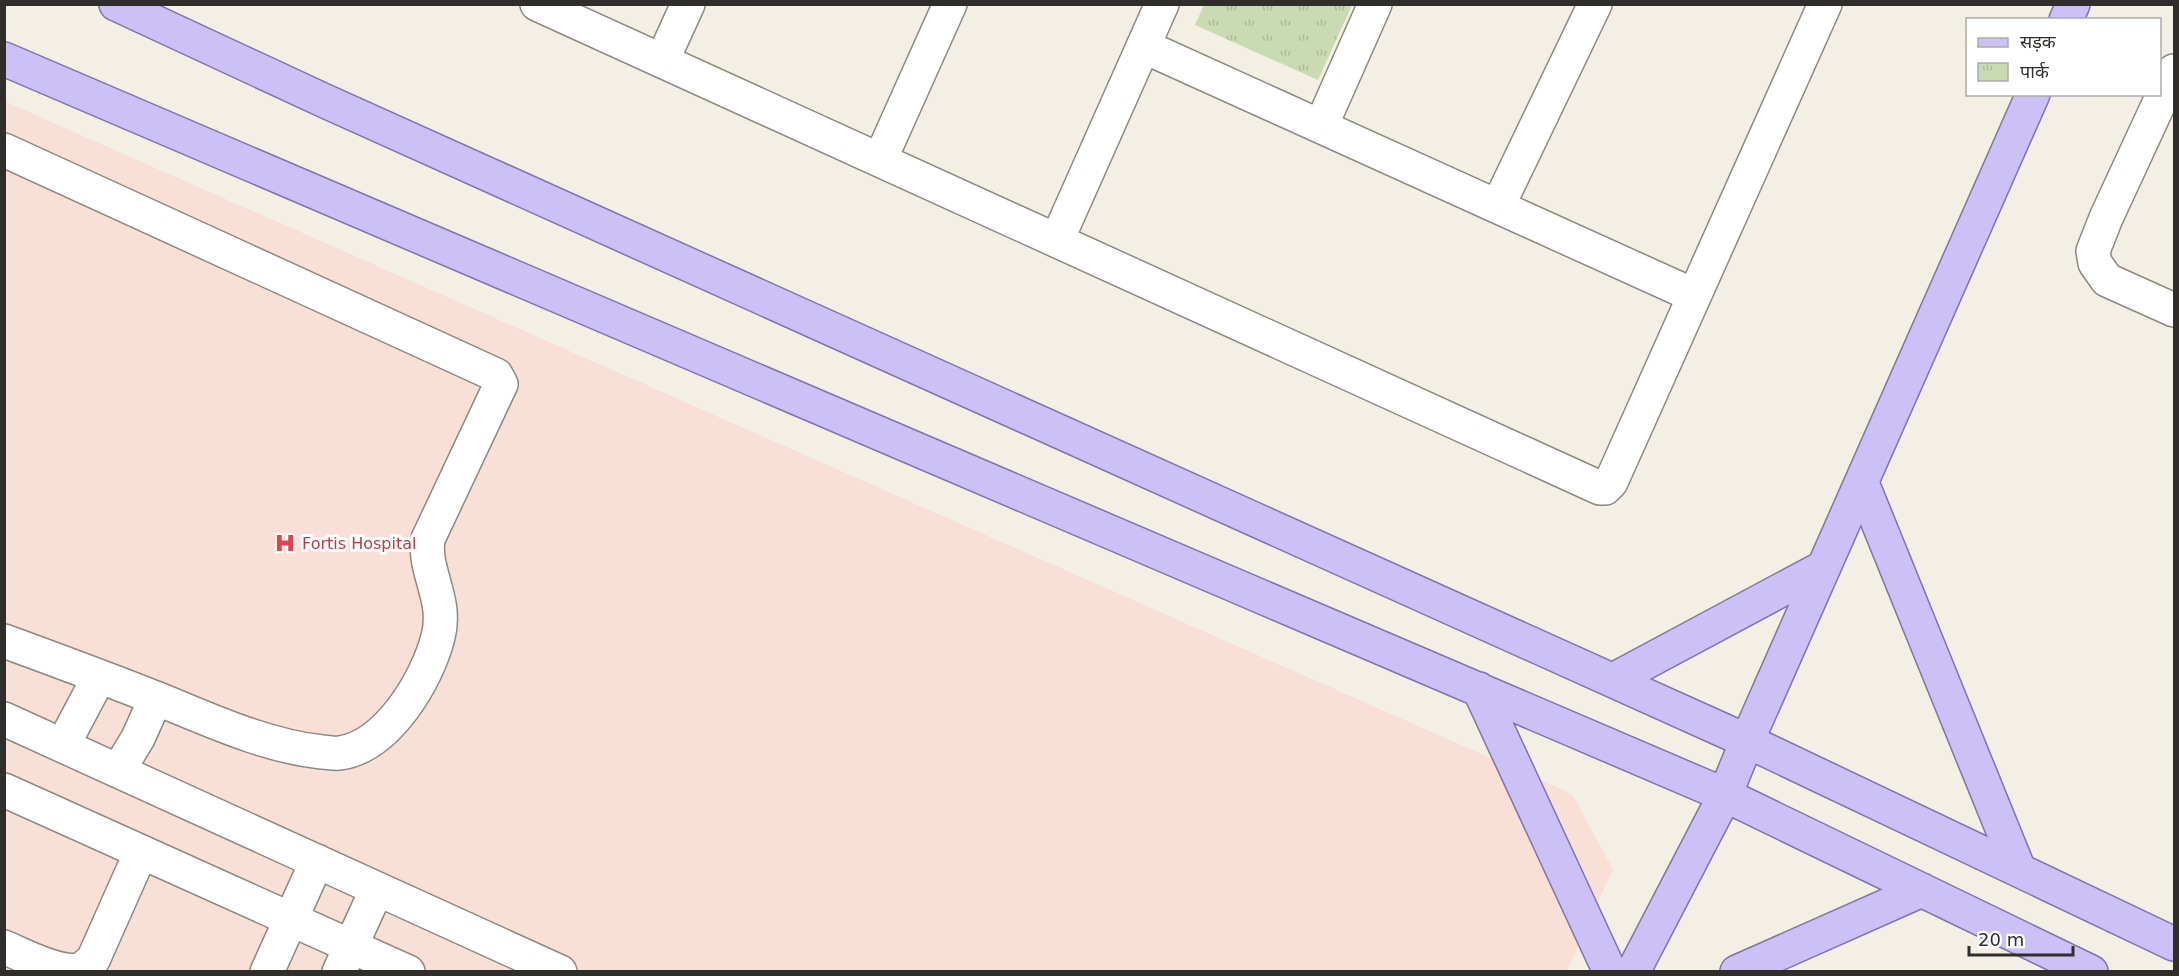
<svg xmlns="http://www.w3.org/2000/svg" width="2179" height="976" viewBox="0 0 2179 976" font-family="'DejaVu Sans','Noto Sans Devanagari',sans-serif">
<defs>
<pattern id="park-tufts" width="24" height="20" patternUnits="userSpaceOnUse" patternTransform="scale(1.5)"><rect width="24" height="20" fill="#cadab2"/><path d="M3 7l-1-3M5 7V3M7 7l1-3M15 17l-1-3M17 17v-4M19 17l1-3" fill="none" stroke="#aebb99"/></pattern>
</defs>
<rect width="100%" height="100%" fill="#f3efe5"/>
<!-- commercial -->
<path fill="#f8e0d6" d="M4,101L1572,794L1613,869L1567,971H5Z"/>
<!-- park -->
<path fill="url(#park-tufts)" d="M1204,5V4L1352,5L1318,80L1195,25Z"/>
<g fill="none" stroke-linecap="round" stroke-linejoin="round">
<!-- minor casing -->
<g stroke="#8d8980" stroke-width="36">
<path id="minor" d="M537,4L1600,488H1605L1611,482L1825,4
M1143,46L1693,295
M662,61L688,4
M2174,71L2106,218L2093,251L2095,263L2107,280L2174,310
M1321,126L1375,4
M4,150L496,375L501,384L428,539C423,572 448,599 438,637C427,680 388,746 340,753C334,754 327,752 322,752C265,746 210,720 158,699C107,679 56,660 4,641
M880,160L950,4
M1498,206L1595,4
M1057,240L1162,4
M4,719L560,972
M63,745L99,677
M118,771L138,738L156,698
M4,790L408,972
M4,947C23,955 61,976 82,969C85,967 90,962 93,960L141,852
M267,972L317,861
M339,972L377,889"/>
</g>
<!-- major casing -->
<g stroke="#7f73ac" stroke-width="36">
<path id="major" d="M116,4L325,101L1747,741L2174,944
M2066,20L2073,4
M4,59L1725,795L2091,972
M1862,483L2019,870
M1613,680L1824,567
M1479,689L1610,972
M1633,972L1725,795L1747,741L2033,94
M1737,972L1922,890"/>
</g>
<!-- minor -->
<use href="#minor" stroke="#fff" stroke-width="33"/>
<!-- major -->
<use href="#major" stroke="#cbc1f7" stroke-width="33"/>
</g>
<!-- icons -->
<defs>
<g id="hospital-bare" transform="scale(1.62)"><path d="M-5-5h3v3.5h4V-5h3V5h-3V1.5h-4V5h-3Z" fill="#e0444e" stroke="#fff" stroke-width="2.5" paint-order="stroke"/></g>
</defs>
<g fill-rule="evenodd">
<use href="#hospital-bare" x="285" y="543"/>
</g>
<g text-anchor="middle" stroke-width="6" stroke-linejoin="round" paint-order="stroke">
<!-- health labels -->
<g font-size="16" fill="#be3a42" stroke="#fff" text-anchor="start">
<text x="302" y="549">Fortis Hospital</text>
</g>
</g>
<!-- border -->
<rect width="2179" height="976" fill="none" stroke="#302e2a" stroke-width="12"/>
<!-- legend -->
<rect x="1966" y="18" width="195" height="78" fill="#ffffff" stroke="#acabaa" stroke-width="1.5"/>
<rect x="1978" y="38" width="30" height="9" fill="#cbc1f7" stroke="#acabaa" stroke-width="1.5"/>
<text x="2020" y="48" font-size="18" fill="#302e2a">सड़क</text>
<rect x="1978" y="63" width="30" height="18" fill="url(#park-tufts)" stroke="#acabaa" stroke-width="1.5"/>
<text x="2020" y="78" font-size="18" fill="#302e2a">पार्क</text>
<!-- scale -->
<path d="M1969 946v9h104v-9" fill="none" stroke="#302e2a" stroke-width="3"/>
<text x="1978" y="946" font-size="18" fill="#302e2a" stroke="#ffffff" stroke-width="4.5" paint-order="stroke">20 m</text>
</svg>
